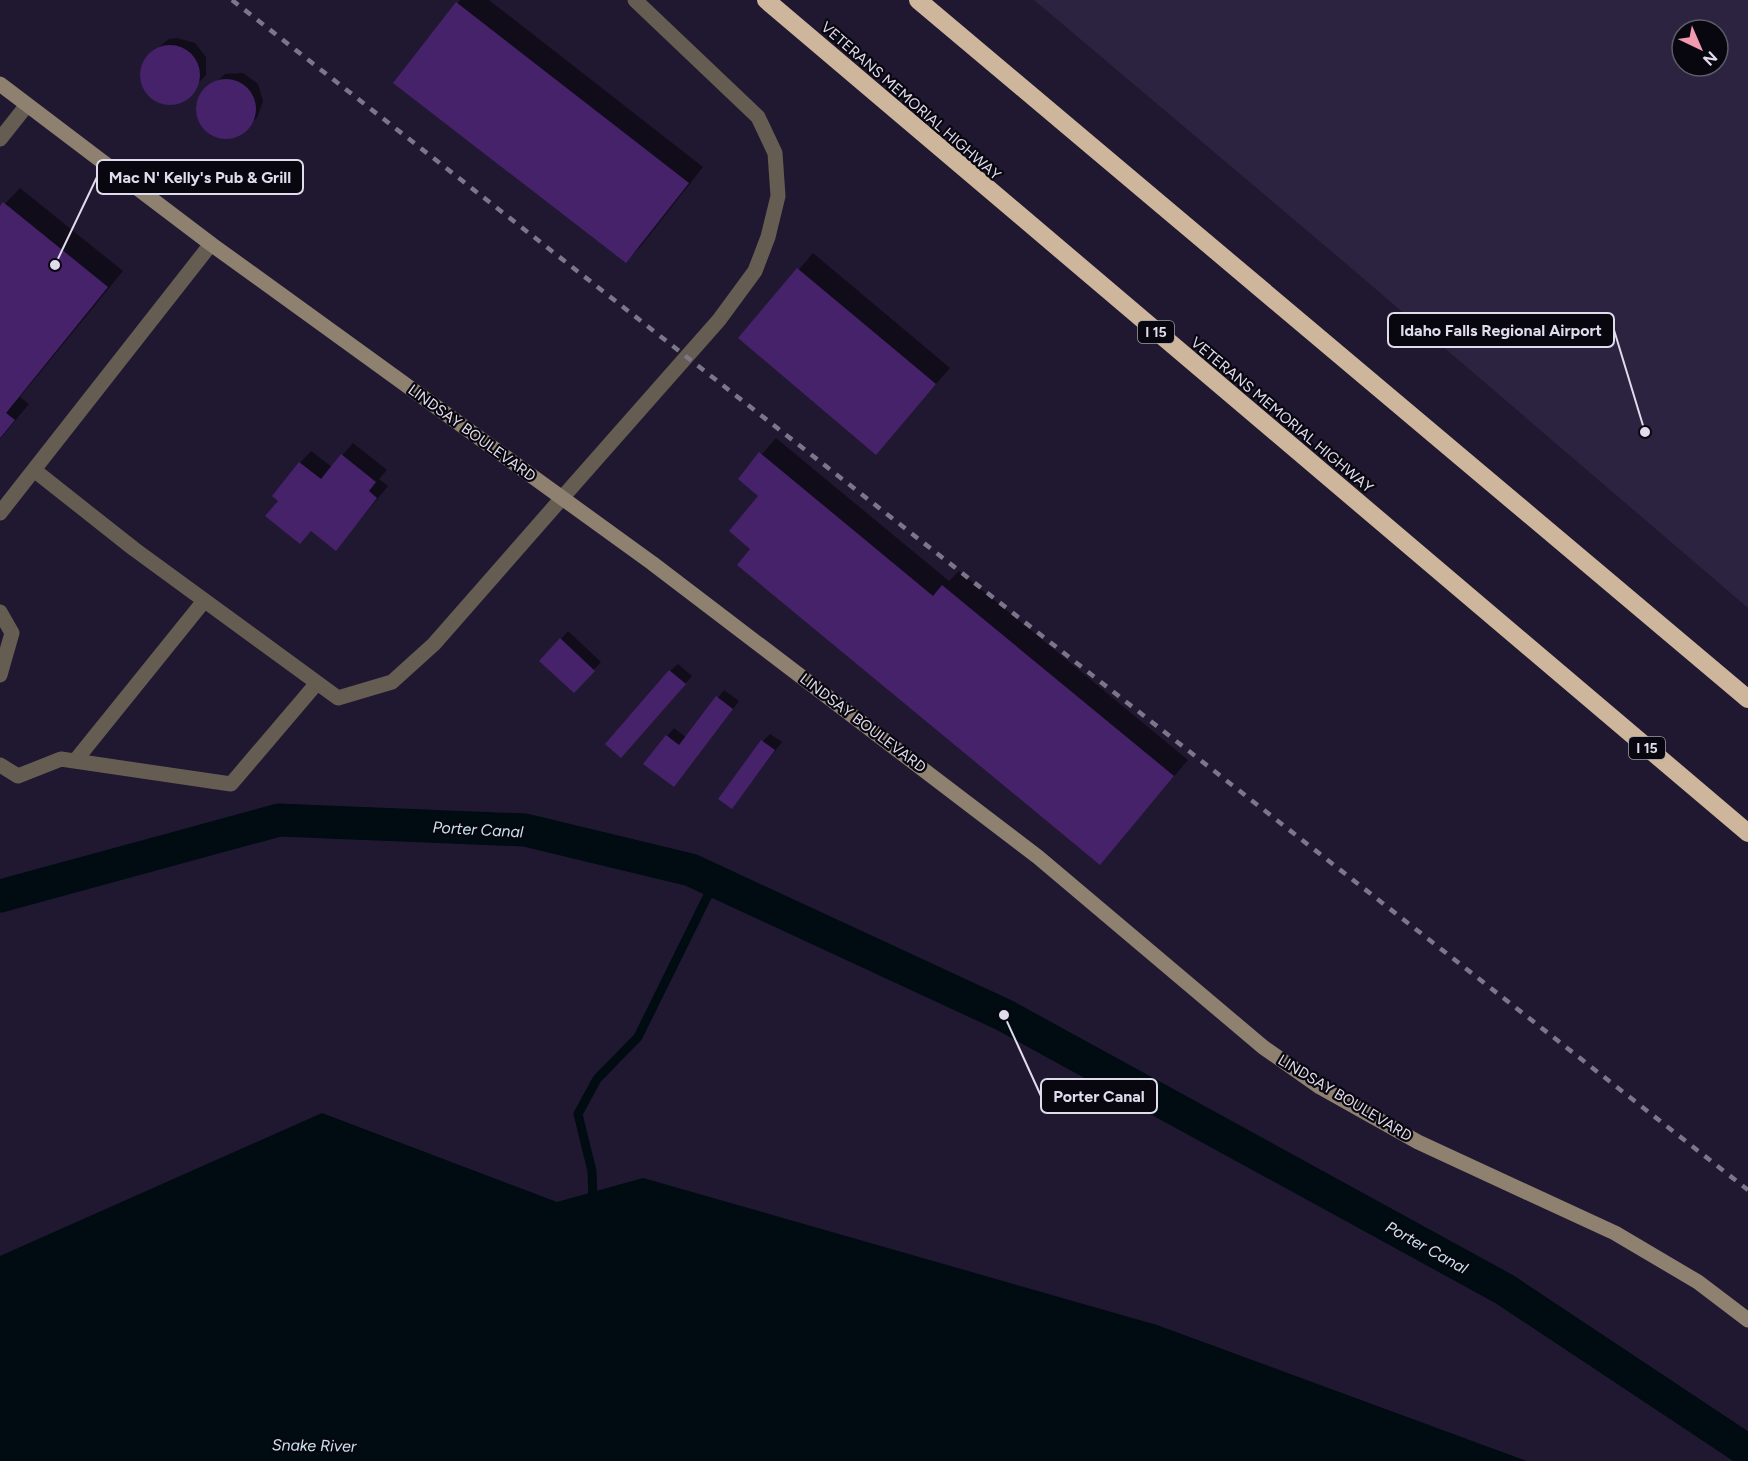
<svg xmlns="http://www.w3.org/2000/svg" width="1748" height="1461" viewBox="0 0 1748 1461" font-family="Figtree,sans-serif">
<rect width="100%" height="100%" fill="#201830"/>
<!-- built -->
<path fill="#2c2340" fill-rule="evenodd" d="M1034,0H1748V608L1337,256ZM1682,30H1718V66H1682Z"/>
<!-- water -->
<path fill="#010b12" d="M322,1113L557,1202L643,1178L1157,1325L1527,1461H0V1256Z"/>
<!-- shadow -->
<path fill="#0007" d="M460,0H489L703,167L641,246L626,261L395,83Z
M177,38L195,43L206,57V75L185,98L177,102L157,100L144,86L142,67L154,51L169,39Z
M243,73L258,84L263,101L257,118L233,137L213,135L200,121L199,102L202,94L225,74Z
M20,188L123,271L20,397L29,404L0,439V209Z
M813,253L950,368L876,452L740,338Z
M776,438L949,581L959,571L1188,760L1100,863L753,549L760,496L740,479Z
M353,443L387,470L379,479L388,486L336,549L280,501L300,463L311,451L332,467Z
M568,631L601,662L574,691L561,639Z
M678,664L692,676L628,749L670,671Z
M724,690L739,701L674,785L667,736L674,728L687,738Z
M770,734L782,742L732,807L763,741Z"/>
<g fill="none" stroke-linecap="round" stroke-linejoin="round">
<!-- stream -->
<path stroke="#010b12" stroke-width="9" d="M593,1203L592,1171L578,1114L597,1079L638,1037L715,881"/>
<!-- canal -->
<path stroke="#010b12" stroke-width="33" d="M0,896L279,820L525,830L691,870L1004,1015L1504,1289L1748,1451"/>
</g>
<!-- building -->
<path fill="#46226b" d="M456,2L689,183L626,263L393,83Z
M140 75a30 30 0 1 1 60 0a30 30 0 1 1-60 0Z
M196 109a30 30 0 1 1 60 0a30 30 0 1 1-60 0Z
M3,202L108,287L6,413L15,420L0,438V206Z
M797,268L936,384L876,455L738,338Z
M759,452L933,596L942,585L1174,776L1100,865L737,565L750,549L729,531L758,496L738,479Z
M341,454L376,482L369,491L377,498L336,551L311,531L300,544L265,516L278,501L272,496L299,462L321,479Z
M560,638L595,671L574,693L539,661Z
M669,670L686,684L621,758L605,744Z
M716,696L733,709L674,787L643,764L666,735L679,745Z
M761,740L775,750L732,809L718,799Z"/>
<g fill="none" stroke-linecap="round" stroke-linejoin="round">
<!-- lane -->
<path stroke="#665d52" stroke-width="15" d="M562,498L719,320L755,271L768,237L778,196L775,153L758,117L635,0"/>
<!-- street -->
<path stroke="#665d52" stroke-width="15" d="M0,139L27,105
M34,470L134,549L338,698L392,682L434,644L562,498
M0,513L211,244
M0,612L12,633L0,675
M75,761L204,601
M0,765L18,776L61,759L231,784L317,683"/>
<!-- secondary -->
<path stroke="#8f8170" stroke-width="15" d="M0,84L211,244L652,563L1038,857L1263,1047L1320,1087L1418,1142L1615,1233L1698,1282L1748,1320"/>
<!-- highway -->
<path stroke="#cdb69b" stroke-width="18" d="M766,0L1748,833
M918,0L1748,699"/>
<!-- rail -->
<path stroke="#7c768a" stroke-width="4.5" stroke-dasharray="8 8" stroke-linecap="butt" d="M232,0L1748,1190"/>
</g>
<g text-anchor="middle" stroke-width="4.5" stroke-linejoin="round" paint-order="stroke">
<!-- shield labels -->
<g fill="#08060f" stroke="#9f9caa" stroke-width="1.5">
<rect x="1138" y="321" width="36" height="22" rx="4.5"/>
<rect x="1629" y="737" width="36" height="22" rx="4.5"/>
</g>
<g font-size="14" font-weight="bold" fill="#e0dcec">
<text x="1156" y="337">I 15</text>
<text x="1647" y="753">I 15</text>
</g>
<!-- street labels -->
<g font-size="15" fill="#e0dcec" stroke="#08060f">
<text transform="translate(911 101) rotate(41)" y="5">VETERANS MEMORIAL HIGHWAY</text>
<text transform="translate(1282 415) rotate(40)" y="5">VETERANS MEMORIAL HIGHWAY</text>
<text transform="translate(472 433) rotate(36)" y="5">LINDSAY BOULEVARD</text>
<text transform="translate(863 723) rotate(37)" y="5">LINDSAY BOULEVARD</text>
<text transform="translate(1345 1098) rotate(31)" y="5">LINDSAY BOULEVARD</text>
</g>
<!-- water labels -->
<g font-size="16" font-style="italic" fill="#cce4f0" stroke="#08060f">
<text transform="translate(478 829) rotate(3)" y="6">Porter Canal</text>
<text transform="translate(1427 1247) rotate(29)" y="6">Porter Canal</text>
<text transform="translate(314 1445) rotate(1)" y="6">Snake River</text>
</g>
</g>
<!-- callouts -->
<path fill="none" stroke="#e0dcec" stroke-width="2" d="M55 265L97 177M1645 432L1614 330M1004 1015L1041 1096"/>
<g fill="#e0dcec" stroke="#08060f" stroke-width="2">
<circle cx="55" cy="265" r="6"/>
<circle cx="1645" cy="432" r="6"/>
<circle cx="1004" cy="1015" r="6"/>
</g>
<g fill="#08060f" stroke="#e0dcec" stroke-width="2">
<rect x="97" y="160" width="206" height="34" rx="6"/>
<rect x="1388" y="313" width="226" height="34" rx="6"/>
<rect x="1041" y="1079" width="116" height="34" rx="6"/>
</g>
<g font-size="16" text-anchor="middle" font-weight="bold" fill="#e0dcec">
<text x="200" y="183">Mac N' Kelly's Pub &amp; Grill</text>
<text x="1501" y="336">Idaho Falls Regional Airport</text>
<text x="1099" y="1102">Porter Canal</text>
</g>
<!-- north arrow -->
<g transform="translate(1700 48) rotate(136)"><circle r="28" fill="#08060f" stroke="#5e5c67" stroke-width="1.5"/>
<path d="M0-4.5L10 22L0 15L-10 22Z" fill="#f29aaf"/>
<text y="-9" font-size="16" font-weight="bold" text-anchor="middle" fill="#e0dcec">N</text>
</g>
</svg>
